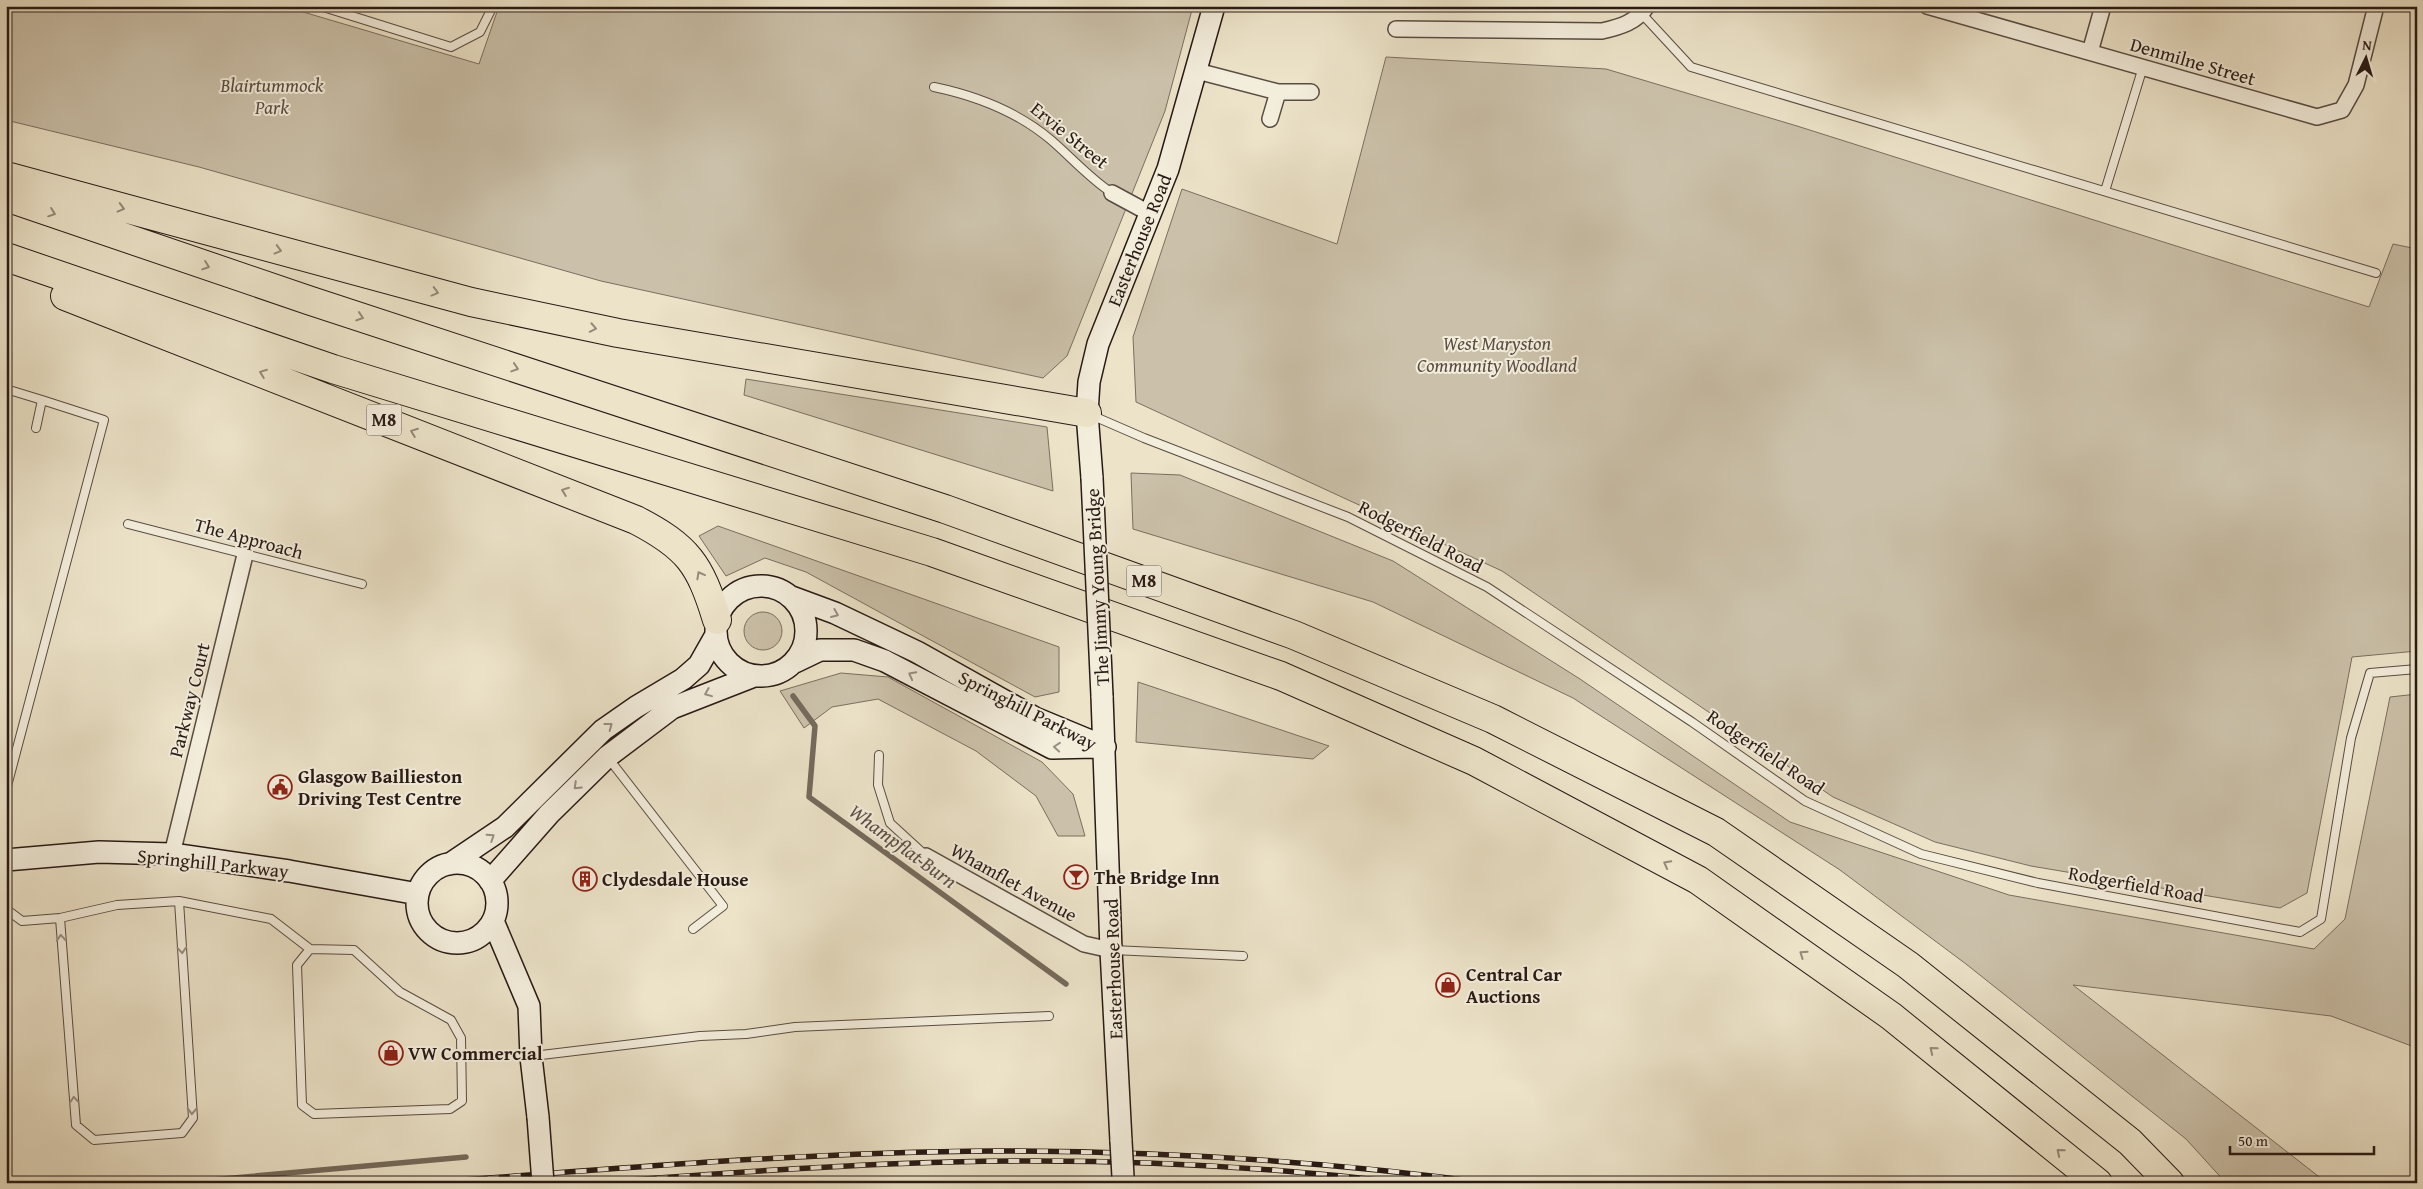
<svg xmlns="http://www.w3.org/2000/svg" width="2423" height="1189" viewBox="0 0 2423 1189" font-family="'Gentium Book Plus',serif">
<rect width="100%" height="100%" fill="#ece3c9"/>
<filter id="stains"><feTurbulence type="fractalNoise" baseFrequency=".004" numOctaves="4"/><feColorMatrix values="0 0 0 0 .2 0 0 0 0 .09 0 0 0 0 .02 0 0 0 .5 -.17"/></filter>
<radialGradient id="worn" r=".72"><stop offset=".6" stop-color="#630" stop-opacity="0"/><stop offset="1" stop-color="#630" stop-opacity=".3"/></radialGradient>
<!-- green -->
<path fill="#cbc1aa" stroke="#7a6e60" d="M6,6H283L479,64L499,6H1193L1165,111L1067,356L1043,378L601,281L199,167L6,120Z
M1386,57L1606,69L1797,126L2369,307L2393,244L2417,249V651L2352,657L2307,893L2280,908L2031,866L1935,842L1833,797L1502,571L1136,402L1133,337L1182,189L1337,244Z
M746,379L1047,427L1053,491L744,395Z
M1131,473L1180,475L1393,561L1580,679L1790,822L2009,895L2314,949L2345,919L2390,697L2417,694V1048L2331,1016L2073,985L2327,1183H2226L2186,1139L1966,964L1840,870L1573,698L1373,602L1133,529Z
M718,526L1059,647V692L1035,697L806,572L765,558L726,576L699,536Z
M744 631a19 19 0 1 1 38 0a19 19 0 1 1-38 0Z
M841,673L888,677L1042,762L1073,794L1085,836H1058L1036,796L976,751L878,699L832,707L804,728L780,691Z
M1138,682L1329,746L1313,759L1136,742Z"/>
<g fill="none" stroke-linecap="round" stroke-linejoin="round">
<!-- stream -->
<path stroke="#756a5c" stroke-width="5.5" d="M793,696L815,726L809,797L1066,984
M177,1183L466,1157"/>
<!-- lane casing -->
<g stroke="#594c42" stroke-width="10">
<path id="lane" d="M320,6L451,47L480,32L493,6
M1642,14L1691,67L2376,273
M934,87C977,96 1018,112 1051,140C1072,158 1089,178 1112,193
M2105,191L2143,67
M6,389L42,400L36,428
M1091,415L1144,438L1348,517L1487,587L1692,722L1805,801L1921,854L2038,883L2300,932L2321,919L2351,738L2370,673L2417,669
M128,524L362,584
M879,755L878,785L890,823L926,856
M609,759L723,906L693,929
M6,790L104,420L42,400
M6,909L22,921L60,918L117,905L179,901L271,919L310,949
M60,918L76,1125L94,1140L182,1133L193,1118L179,901
M310,949L354,950L400,992L451,1020L461,1038L462,1101L450,1109L314,1114L302,1105L297,965Z
M1113,950L1243,956
M533,1056L700,1036L746,1034L795,1027L1049,1016"/>
</g>
<!-- street casing -->
<g stroke="#594c42" stroke-width="18">
<path id="street" d="M1927,6L2317,117L2342,110L2356,85L2376,6
M1396,29L1602,31C1620,27 1637,22 1647,6
M2090,52L2103,6
M1197,71L1278,92H1311
M1270,119L1278,92
M1112,193L1149,213
M172,854L245,555
M926,856L1084,944L1111,950"/>
</g>
<!-- secondary casing -->
<g stroke="#281a15" stroke-width="24">
<path id="secondary" d="M1092,478L1087,413L1089,382L1098,344L1168,169L1214,6
M716 631a45 45 0 1 1 90 0a45 45 0 1 1-90 0Z
M789,596L835,613L917,652L1035,718L1105,747
M795,662L820,650H854L885,661L1052,748L1095,747
M1102,696L1111,950L1121,1141
M6,860L99,852L172,854L289,871L418,894
M417 903a40 40 0 1 1 80 0a40 40 0 1 1-80 0Z
M450,864L505,827L603,730L636,707L683,679L699,665L716,635
M490,881L549,814L607,757L672,708L754,676
M493,921L529,1006L531,1057L538,1117"/>
</g>
<!-- highway casing -->
<g stroke="#281a15" stroke-width="30">
<path id="highway" d="M6,176L471,302L618,333L1087,413
M6,197L308,300L945,509L1294,635L1493,719L1716,832L1908,965L2130,1142L2170,1183
M6,257L333,369L932,552L1281,676L1474,761L1698,880L1891,1016L2098,1183
M65,296L636,520C688,547 700,564 717,620"/>
</g>
<!-- lane -->
<use href="#lane" stroke="#f3eddc" stroke-width="8"/>
<!-- street -->
<use href="#street" stroke="#f3eddc" stroke-width="15"/>
<!-- secondary -->
<use href="#secondary" stroke="#f3eddc" stroke-width="21"/>
<!-- highway -->
<use href="#highway" stroke="#ece3c9" stroke-width="28"/>
<!-- rail casing -->
<g stroke="#281a15" stroke-width="5.5">
<path id="rail" d="M422,1183C613,1169 804,1152 995,1151C1160,1151 1324,1161 1488,1183
M591,1183C711,1174 831,1165 951,1162C1102,1158 1255,1165 1405,1183"/>
</g>
<!-- rail -->
<use href="#rail" stroke="#f3eddc" stroke-width="4" stroke-dasharray="11" stroke-linecap="butt"/>
<!-- secondary-bridge casing -->
<g stroke="#281a15" stroke-width="24" stroke-linecap="butt">
<path id="secondary-bridge" d="M1092,478L1102,696
M538,1117L543,1183
M1121,1141L1123,1177"/>
</g>
<!-- secondary-bridge -->
<use href="#secondary-bridge" stroke="#f3eddc" stroke-width="21"/>
</g>
<!-- one-way arrows -->
<defs><path id="oneway-chevron" d="M-2-3.5L2.5 0L-2 3.5" fill="none" stroke-width="1.6" stroke-linecap="round" stroke-linejoin="round" transform="scale(1.25)"/></defs>
<g stroke="#948978">
<use href="#oneway-chevron" transform="translate(121 208) rotate(15)"/>
<use href="#oneway-chevron" transform="translate(52 213) rotate(19)"/>
<use href="#oneway-chevron" transform="translate(278 250) rotate(15)"/>
<use href="#oneway-chevron" transform="translate(206 266) rotate(19)"/>
<use href="#oneway-chevron" transform="translate(435 292) rotate(15)"/>
<use href="#oneway-chevron" transform="translate(360 317) rotate(18)"/>
<use href="#oneway-chevron" transform="translate(593 328) rotate(11)"/>
<use href="#oneway-chevron" transform="translate(515 368) rotate(18)"/>
<use href="#oneway-chevron" transform="translate(263 373) rotate(-159)"/>
<use href="#oneway-chevron" transform="translate(414 432) rotate(-159)"/>
<use href="#oneway-chevron" transform="translate(565 491) rotate(-159)"/>
<use href="#oneway-chevron" transform="translate(700 575) rotate(-119)"/>
<use href="#oneway-chevron" transform="translate(1667 864) rotate(-152)"/>
<use href="#oneway-chevron" transform="translate(1803 954) rotate(-145)"/>
<use href="#oneway-chevron" transform="translate(1933 1050) rotate(-141)"/>
<use href="#oneway-chevron" transform="translate(2060 1152) rotate(-141)"/>
</g>
<g stroke="#988e82">
<use href="#oneway-chevron" transform="translate(835 614) rotate(23)"/>
<use href="#oneway-chevron" transform="translate(912 675) rotate(-152)"/>
<use href="#oneway-chevron" transform="translate(708 693) rotate(158)"/>
<use href="#oneway-chevron" transform="translate(609 726) rotate(-37)"/>
<use href="#oneway-chevron" transform="translate(1057 747) rotate(-175)"/>
<use href="#oneway-chevron" transform="translate(577 786) rotate(136)"/>
<use href="#oneway-chevron" transform="translate(491 837) rotate(-33)"/>
<use href="#oneway-chevron" transform="translate(61 938) rotate(-94)"/>
<use href="#oneway-chevron" transform="translate(182 950) rotate(86)"/>
<use href="#oneway-chevron" transform="translate(74 1100) rotate(-94)"/>
<use href="#oneway-chevron" transform="translate(192 1111) rotate(92)"/>
</g>
<!-- icons -->
<defs>
<g id="civic-ring" transform="scale(1.25)"><circle r="9.5" fill="#f3eddc" stroke="#8f2418" stroke-width="1.5"/><path d="M-.6-6.5H3V-4.5H.6V-3L4-1V1h2V6H-6V1h2V-1L-.6-3ZM-1.2 2.5V6h2.4V2.5Z" fill="#8f2418"/></g>
<g id="bar-ring" transform="scale(1.25)"><circle r="9.5" fill="#f3eddc" stroke="#8f2418" stroke-width="1.5"/><path d="M-6-5H6L.8 .8V4.5H3.5V6h-7V4.5H-.8V.8Z" fill="#8f2418"/></g>
<g id="building-ring" transform="scale(1.25)"><circle r="9.5" fill="#f3eddc" stroke="#8f2418" stroke-width="1.5"/><path d="M-4-6H4V6H1V3H-1V6H-4ZM-2.5-4.3h1.7v1.8h-1.7ZM.8-4.3h1.7v1.8H.8ZM-2.5-1h1.7V.8h-1.7ZM.8-1h1.7V.8H.8Z" fill="#8f2418"/></g>
<g id="shop-ring" transform="scale(1.25)"><circle r="9.5" fill="#f3eddc" stroke="#8f2418" stroke-width="1.5"/><path d="M-5-2.5h2.3a2.7 3.5 0 0 1 5.4 0H5L5.5 6h-11ZM-1.5-2.5h3a1.5 2.3 0 0 0-3 0Z" fill="#8f2418"/></g>
</defs>
<g fill-rule="evenodd">
<use href="#civic-ring" x="280" y="787"/>
<use href="#bar-ring" x="1076" y="877"/>
<use href="#building-ring" x="585" y="879"/>
<use href="#shop-ring" x="1448" y="985"/>
<use href="#shop-ring" x="391" y="1053"/>
</g>
<g text-anchor="middle" stroke-width="4" stroke-linejoin="round" paint-order="stroke">
<!-- shield labels -->
<g fill="#f3eddc" stroke="#655951" stroke-width="1">
<rect x="366.5" y="404.5" width="35" height="31" rx="4"/>
<rect x="1126.5" y="565.5" width="35" height="31" rx="4"/>
</g>
<g font-size="18" font-weight="bold" fill="#281a15">
<text x="384" y="426">M8</text>
<text x="1144" y="587">M8</text>
</g>
<!-- street labels -->
<g font-size="19" fill="#281a15" stroke="#f3eddc">
<text transform="translate(2193 61) rotate(16)" y="7">Denmilne Street</text>
<text transform="translate(1070 135) rotate(39)" y="7">Ervie Street</text>
<text transform="translate(1139 240) rotate(-68)" y="7">Easterhouse Road</text>
<text transform="translate(1421 536) rotate(27)" y="7">Rodgerfield Road</text>
<text transform="translate(249 538) rotate(15)" y="7">The Approach</text>
<text transform="translate(1097 587) rotate(-93)" y="7">The Jimmy Young Bridge</text>
<text transform="translate(189 700) rotate(-76)" y="7">Parkway Court</text>
<text transform="translate(1028 710) rotate(27)" y="7">Springhill Parkway</text>
<text transform="translate(1766 752) rotate(34)" y="7">Rodgerfield Road</text>
<text transform="translate(213 863) rotate(6)" y="7">Springhill Parkway</text>
<text transform="translate(1014 882) rotate(29)" y="7">Whamflet Avenue</text>
<text transform="translate(2136 884) rotate(10)" y="7">Rodgerfield Road</text>
<text transform="translate(1113 969) rotate(-92)" y="7">Easterhouse Road</text>
</g>
<!-- park labels -->
<g font-size="19" font-style="italic" fill="#594c42" stroke="#f3eddc">
<text x="272" y="92">Blairtummock<tspan x="272" dy="22">Park</tspan></text>
<text x="1497" y="350">West Maryston<tspan x="1497" dy="22">Community Woodland</tspan></text>
</g>
<!-- poi labels -->
<g font-size="19" font-weight="bold" fill="#281a15" stroke="#f3eddc" text-anchor="start">
<text x="298" y="783">Glasgow Baillieston<tspan x="298" dy="22">Driving Test Centre</tspan></text>
<text x="1094" y="884">The Bridge Inn</text>
<text x="602" y="886">Clydesdale House</text>
<text x="1466" y="981">Central Car<tspan x="1466" dy="22">Auctions</tspan></text>
<text x="408" y="1060">VW Commercial</text>
</g>
<!-- water labels -->
<g font-size="20" font-style="italic" fill="#5c4f45" stroke="#f3eddc">
<text transform="translate(903 846) rotate(36)" y="7">Whampflat Burn</text>
</g>
</g>
<!-- margin -->
<rect width="2423" height="1189" fill="none" stroke="#ece3c9" stroke-width="25"/>
<rect x="8" y="8" width="2408" height="1174" fill="none" stroke="#281a15" stroke-width="2.5"/>
<rect x="12" y="12" width="2398" height="1164" fill="none" stroke="#281a15"/>
<!-- north arrow -->
<g transform="translate(2366 58) rotate(5)" stroke="#f3eddc" stroke-width="4" paint-order="stroke">
<path d="M0-4L9 19L0 12L-9 19Z" fill="#281a15"/>
<text y="-8" font-size="14" font-weight="bold" text-anchor="middle" fill="#281a15">N</text>
</g>
<!-- scale -->
<path d="M2230 1146v8h144v-8" fill="none" stroke="#281a15" stroke-width="2.5"/>
<text x="2238" y="1146" font-size="15" fill="#281a15" stroke="#f3eddc" stroke-width="4" paint-order="stroke">50 m</text>
<rect width="100%" height="100%" filter="url(#stains)"/>
<rect width="100%" height="100%" fill="url(#worn)"/>
</svg>
